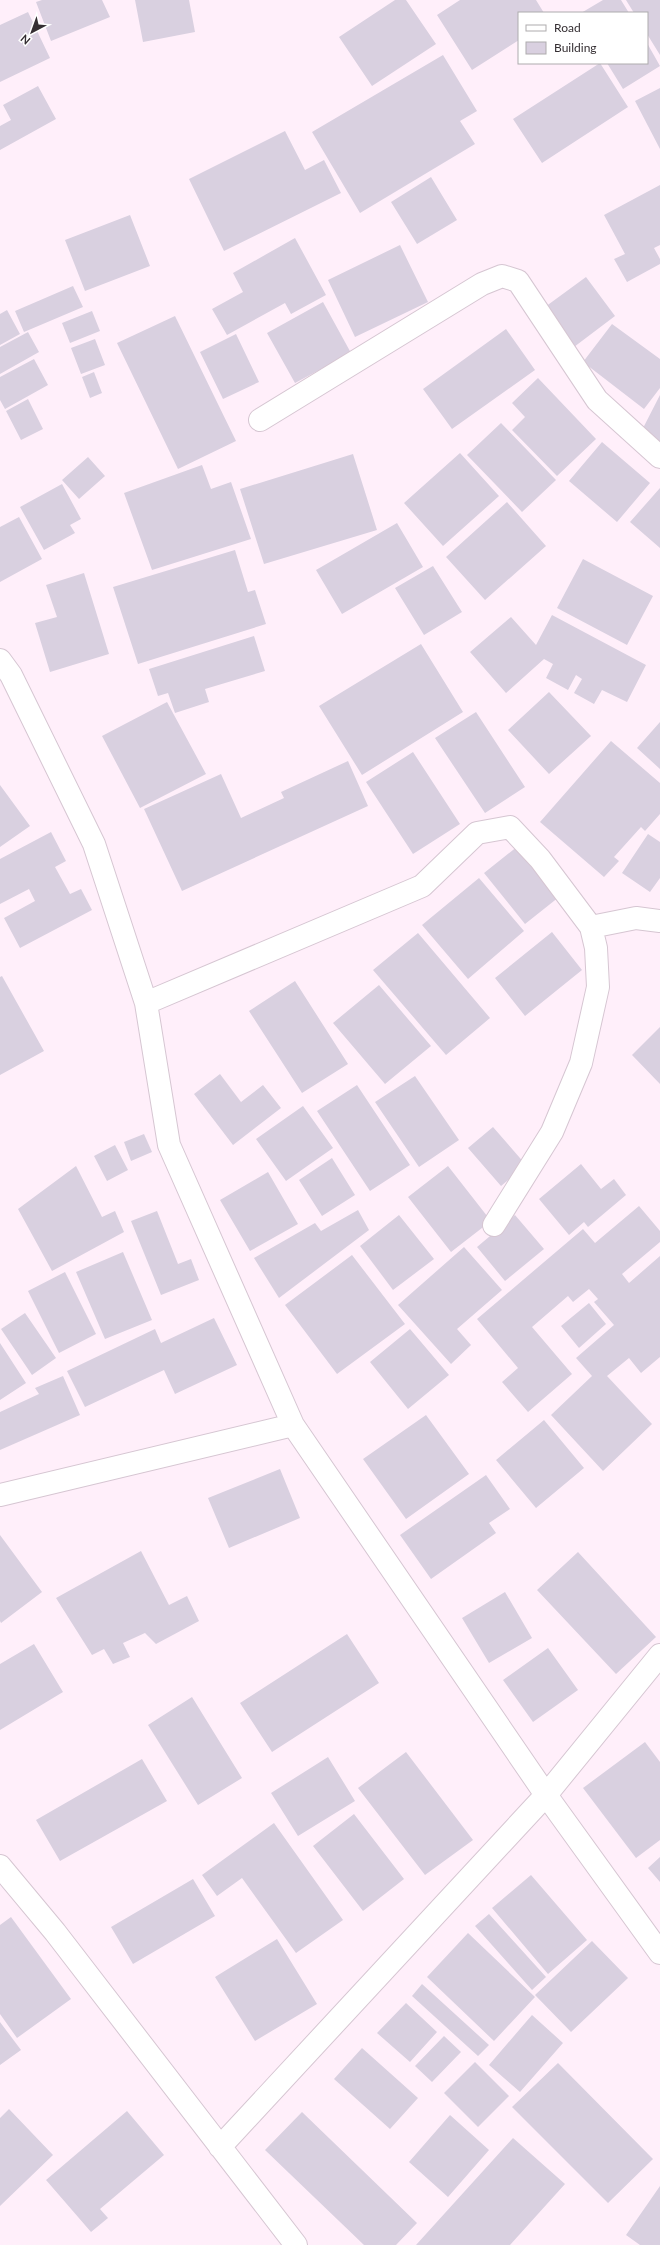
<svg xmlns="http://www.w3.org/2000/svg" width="660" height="2245" viewBox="0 0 660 2245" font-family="Lato,sans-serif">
<rect width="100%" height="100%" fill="#ffeffa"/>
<!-- building -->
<path fill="#d9d0e0" d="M42,0H102L110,17L51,41L36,2Z
M135,0H189L195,32L143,42Z
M395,0H406L436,44L372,86L339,37Z
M460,0H536L544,13H519V40L472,70L437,15Z
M603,0H621L629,13H581Z
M626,0H660V55L647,34V13H634Z
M28,12L50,58L0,82V25Z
M647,43L660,66L623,89L607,63H647Z
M443,55L477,111L460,121L475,144L360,213L312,132Z
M600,63L628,107L542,163L513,119Z
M38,86L56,119L0,150V126L11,120L3,105Z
M660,88V149L635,101Z
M285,131L305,170L324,160L341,193L224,251L189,179Z
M431,177L457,220L417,244L391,202Z
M660,185V245L654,248L660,259V264L627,282L614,259L625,254L604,215Z
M130,215L150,266L85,291L65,240Z
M295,238L326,295L291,314L285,303L227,335L212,309L243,292L233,273Z
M400,245L428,302L355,337L328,280Z
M586,277L615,316L574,347L545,307Z
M73,286L83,307L24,332L15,311Z
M323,302L351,353L295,383L267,333Z
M7,310L20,334L0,345V314Z
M92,311L100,331L70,343L62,323Z
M175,316L236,441L178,469L117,343Z
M612,324L660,359V388L644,409L583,362Z
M506,329L535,370L452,429L423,389Z
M28,332L39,352L0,374V347Z
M236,334L259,382L223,399L200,352Z
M95,339L105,365L81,374L71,348Z
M34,359L48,385L5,409L0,400V377Z
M94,372L102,393L90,398L82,377Z
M538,378L596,439L557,476L512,430L525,417L512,403Z
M660,395V445L640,434Z
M28,399L43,429L21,440L6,411Z
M501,423L556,480L522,512L467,455Z
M602,442L650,483L617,522L569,481Z
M460,453L499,496L443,546L404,503Z
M353,454L377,530L264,564L240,489Z
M88,457L105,476L79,499L62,480Z
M202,465L211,489L231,482L251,539L152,570L124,493Z
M62,484L81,519L70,525L75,533L44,550L20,507Z
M660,488V548L630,522Z
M507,502L546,546L485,600L446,557Z
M19,517L42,559L0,582V527Z
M397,523L423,567L342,614L316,570Z
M235,550L248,592L255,590L266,624L138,664L113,587Z
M583,559L653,596L627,645L557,608Z
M433,566L462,612L424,635L395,588Z
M84,573L109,654L50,672L35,623L57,617L46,585Z
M552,615L646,665L627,702L602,690L594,704L574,693L582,679L576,675L568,690L546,678L553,664L544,659L506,693L470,652L511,617L536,645Z
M254,636L265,671L205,689L209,702L175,713L168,693L158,696L149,669Z
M421,644L463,712L362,775L319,706Z
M549,692L591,736L549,774L508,730Z
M167,702L206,774L140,808L102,736Z
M476,712L525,787L485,813L435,738Z
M660,722V769L637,748Z
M611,741L660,783V814L645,831L641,827L614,857L619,861L604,877L540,822Z
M413,752L460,824L413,854L366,782Z
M348,761L368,806L182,891L144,809L221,774L241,818L284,798L281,792Z
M0,785L30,826L0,847Z
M51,832L66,861L55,867L70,894L81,889L92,910L20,948L4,918L35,901L29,889L0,904V859Z
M648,834L660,842V878L650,892L622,873Z
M518,846L559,897L525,924L484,873Z
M479,878L524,931L468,979L422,925Z
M552,932L582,970L525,1016L495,978Z
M418,933L490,1018L446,1055L373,970Z
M2,976L44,1051L0,1075V977Z
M295,981L348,1064L302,1093L249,1011Z
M379,985L431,1046L385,1084L333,1023Z
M660,1027V1084L632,1055Z
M220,1074L241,1102L263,1085L281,1108L233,1145L194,1094Z
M415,1076L459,1140L419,1167L375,1102Z
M357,1085L410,1165L370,1191L317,1111Z
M303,1106L333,1148L286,1181L256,1139Z
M493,1127L526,1165L501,1186L468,1148Z
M144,1134L152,1152L131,1161L124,1142Z
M115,1145L128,1170L107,1181L94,1156Z
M332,1158L355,1195L322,1216L299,1180Z
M581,1164L601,1189L614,1179L626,1195L588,1227L584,1222L569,1235L539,1199Z
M76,1166L102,1217L115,1211L124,1232L52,1271L18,1209Z
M448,1166L491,1221L451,1252L408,1197Z
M268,1172L298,1224L250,1251L220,1200Z
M639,1206L660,1231V1242L622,1274L629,1283L660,1256V1357L641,1373L629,1358L607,1376L652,1424L603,1471L551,1415L592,1376L576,1358L614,1325L594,1302L598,1299L589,1289L573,1302L568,1296L532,1327L572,1374L528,1412L502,1382L518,1368L477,1319L583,1229L595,1243Z
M358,1210L369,1230L279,1298L254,1258L315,1223L321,1231Z
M157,1211L178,1264L191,1259L199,1280L161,1295L131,1221Z
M399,1215L434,1259L393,1290L360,1246Z
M515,1215L544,1249L505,1281L477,1247Z
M464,1247L502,1290L457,1329L471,1345L451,1364L398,1305Z
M123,1252L152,1320L105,1339L76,1272Z
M352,1255L405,1324L337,1374L285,1305Z
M65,1272L96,1334L59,1353L28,1291Z
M589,1303L606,1324L579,1348L561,1326Z
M25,1313L56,1358L32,1375L1,1329Z
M214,1318L237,1365L175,1394L164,1370L85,1407L67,1371L155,1329L161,1343Z
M410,1329L449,1375L408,1409L370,1362Z
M0,1343L26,1383L0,1400Z
M63,1376L80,1415L0,1450V1412L39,1394L35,1388Z
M426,1415L469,1474L406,1519L363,1459Z
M544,1420L584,1468L536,1508L496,1460Z
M280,1469L300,1518L229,1548L208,1498Z
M486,1475L510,1509L489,1523L496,1533L431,1579L400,1535Z
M0,1535L42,1592L1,1623L0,1621Z
M141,1551L169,1605L187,1596L199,1621L156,1644L145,1633L123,1643L130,1657L113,1664L104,1649L92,1655L56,1598Z
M578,1552L656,1637L616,1674L537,1590Z
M505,1592L532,1638L489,1663L462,1618Z
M347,1634L379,1683L272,1752L240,1703Z
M34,1644L63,1692L0,1730V1664Z
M548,1648L578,1690L533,1722L503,1680Z
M192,1697L242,1778L198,1805L148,1725Z
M645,1742L660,1762V1840L636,1858L583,1788Z
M406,1752L473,1840L425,1875L358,1788Z
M328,1757L355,1801L298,1836L271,1793Z
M142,1759L167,1801L60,1861L36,1820Z
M354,1814L404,1879L363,1911L313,1846Z
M274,1823L343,1920L296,1953L242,1878L217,1896L202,1875Z
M660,1857V1882L648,1868Z
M531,1875L587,1940L548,1974L492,1908Z
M193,1879L215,1916L133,1964L111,1927Z
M489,1914L546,1977L532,1990L475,1926Z
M11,1917L71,1999L17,2038L0,2014V1925Z
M468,1933L535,1997L494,2041L427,1977Z
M277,1939L317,2004L255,2041L215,1977Z
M592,1941L628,1978L571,2032L535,1995Z
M422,1984L489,2045L478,2056L412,1996Z
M406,2003L437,2032L410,2062L377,2033Z
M532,2015L563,2043L520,2092L489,2065Z
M0,2022L21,2050L0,2065Z
M444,2036L461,2052L432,2082L415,2066Z
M362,2048L418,2098L390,2129L334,2079Z
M475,2062L509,2096L478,2127L444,2093Z
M558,2063L653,2159L608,2203L512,2107Z
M9,2109L53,2155L0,2206V2118Z
M127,2111L164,2155L100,2209L108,2218L91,2232L46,2180Z
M302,2112L417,2223L396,2245H364L265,2150Z
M450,2115L489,2150L448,2197L409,2162Z
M513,2138L565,2184L510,2245H416Z
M660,2186V2245H640L626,2235Z"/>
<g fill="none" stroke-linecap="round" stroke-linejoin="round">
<!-- street casing -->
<g stroke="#d6c6d2" stroke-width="24">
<path id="street" d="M260,420L482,284L502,276L518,281L597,400L660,457
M0,660L11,675L94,844L146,1003L169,1145L293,1425L546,1795L660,1953
M146,1003L422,886L477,833L510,827L540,859L591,927L636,918L660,921
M494,1225L552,1132L581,1063L598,987L596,948L591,927
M0,1495L293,1425
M0,1866L55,1932L296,2245
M220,2147L546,1795L660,1655"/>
</g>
<!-- street -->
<use href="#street" stroke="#fff" stroke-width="22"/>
</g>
<!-- legend -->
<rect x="518" y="12" width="130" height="52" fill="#ffffff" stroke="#aeabad"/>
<rect x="526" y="25" width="20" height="6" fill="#ffffff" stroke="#aeabad"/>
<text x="554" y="32" font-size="12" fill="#342e32">Road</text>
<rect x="526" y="42" width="20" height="12" fill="#d9d0e0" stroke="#aeabad"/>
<text x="554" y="52" font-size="12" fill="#342e32">Building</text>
<!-- north arrow -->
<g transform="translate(32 32) rotate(221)" stroke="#ffffff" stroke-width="3" paint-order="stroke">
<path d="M0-3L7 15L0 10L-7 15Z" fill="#342e32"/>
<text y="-6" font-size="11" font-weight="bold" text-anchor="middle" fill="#342e32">N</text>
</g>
</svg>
